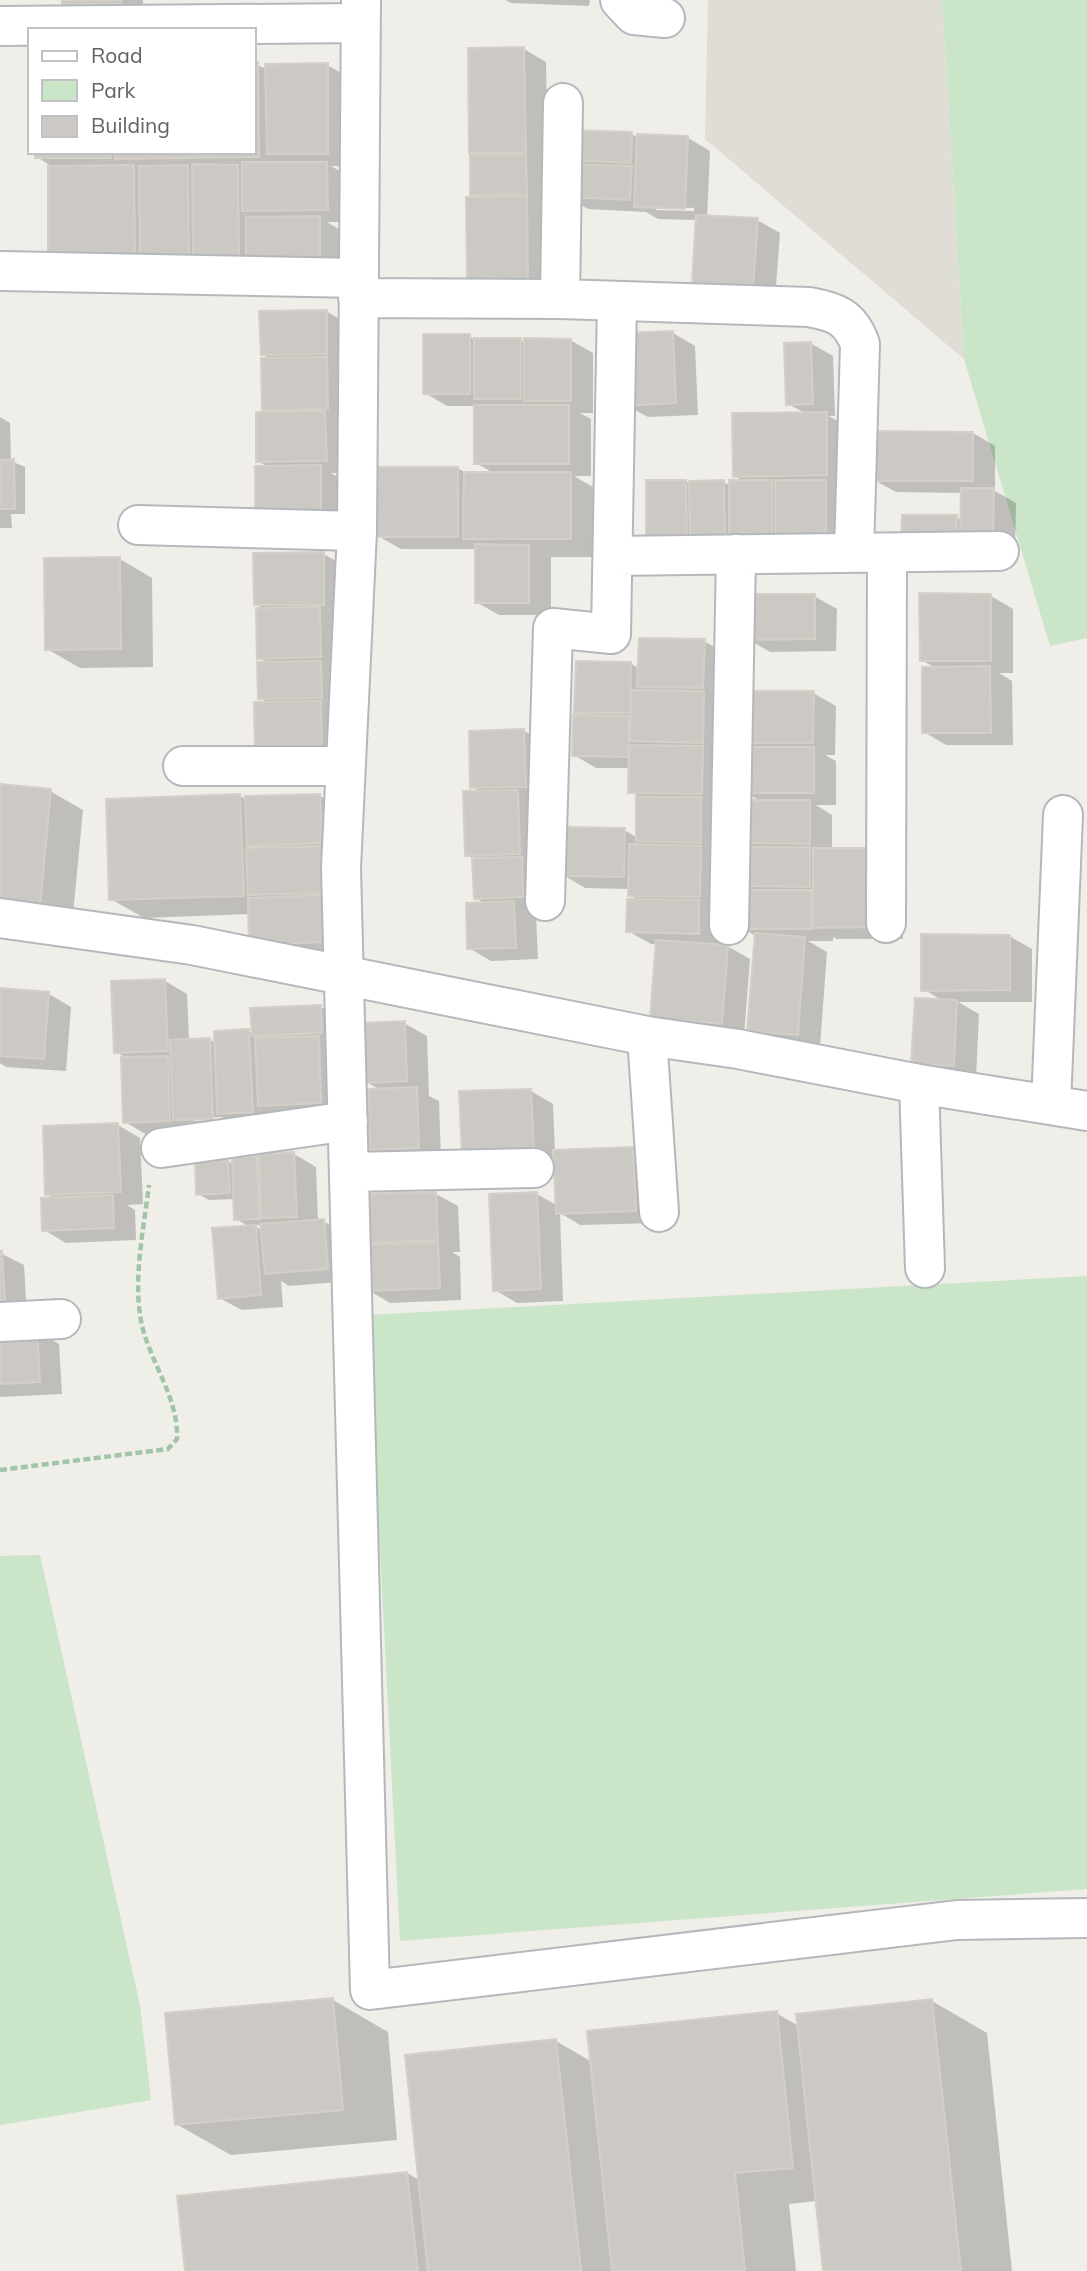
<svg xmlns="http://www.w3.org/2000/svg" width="1087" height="2271" viewBox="0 0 1087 2271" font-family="Mulish,sans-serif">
<rect width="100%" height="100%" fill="#f0eee9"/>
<!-- education -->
<path fill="#e0ddd7" d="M708,0H942L964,359L705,139Z"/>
<!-- green -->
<path fill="#cae5c8" d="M942,0H1087V638L1050,646L964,359Z
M1087,1276V1889L400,1941L368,1315Z
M40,1555L140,2005L151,2100L0,2125V1556Z"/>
<!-- shadow -->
<path fill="#0003" fill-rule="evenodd" d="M63,0H143V15L86,16L64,3Z
M506,0H590L589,6L511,3Z
M524,49L546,62L548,164H540L548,168V206H541L549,210L550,297H491L480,198L472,194L479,157L471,152Z
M254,64L267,69L327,65L350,78V166H331L349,176V222H327L342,231V274L83,280L54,168L37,157V152H254Z
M632,134L638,138H688L710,151L707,218L757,220L780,233L775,300L693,284L697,220L658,219L646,212L588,209L566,196L568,159ZM656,206L694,208V211L656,210Z
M326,311L348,324L350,421H338L347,426L348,473H331L343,480V525L280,527L269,468L258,461L273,414L264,409L271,359L262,354Z
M673,333L695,346L698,415L648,417L626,405Z
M469,336L475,340H520L526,343L570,340L593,353V413H580L591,419V476H574L603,493V557H551V615H499L476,602V549H401L378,536L458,468L467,474H495L476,463V406H447L425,393Z
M810,343L833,356L835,416H829L848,427L849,487H836L848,494V562L671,557L686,481L691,484L724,482L730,486L745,482L734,476L807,414L788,404Z
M0,417L10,423L11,461L25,467V514H11L12,528H0Z
M973,433L995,446V491L1016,503L1015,550L914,545L956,517L962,521V493L896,492L874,480Z
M324,554L346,567V617H333L342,622L344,764L279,765L270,704L260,698L269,663L259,658L266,610L256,604Z
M120,559L152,578L153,667L80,668L47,649Z
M814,596L837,609L836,651L770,652L748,639Z
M991,596L1013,609V673H999L1012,681L1013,745H946L924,732L936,668L921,660Z
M704,641L726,654L721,946H727L750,959L744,1036L652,1017L657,944H651L628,931L640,901L629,895V889L585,888L563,875L624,830L638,838V796L630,792L631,768H596L574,755L585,717L576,712L630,663L640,669Z
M813,693L836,706L835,755H825L836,761V805H816L832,815V850L903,863V939H837L833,937V941H808L827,952L820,1047L771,1043L749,1030L756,936L742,928L754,892L743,885L755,849L744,842L761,802L746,792L757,748L746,742Z
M524,731L546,744L545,909L525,910L536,916L538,959L491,961L469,948L487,904L475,898L474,859L467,855L481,792L472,787Z
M0,786L50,791L83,810L72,925L6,918Z
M240,796L247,800L320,796L342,808L347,954L273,957L250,914L144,918L111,899Z
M1009,936L1032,949V1002H958L979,1014L976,1078L936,1076L913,1063L943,1001L923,989Z
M165,981L187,994L189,1041L210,1040L216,1043L249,1031L253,1034L321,1007L343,1020V1115L192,1133L147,1135L125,1122L128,1059L116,1052ZM222,1117V1120L194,1121V1118Z
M0,990L49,994L71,1007L66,1071L6,1067L0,1063Z
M404,1023L427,1036L429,1096L439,1101L441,1160L394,1162L372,1149L381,1090L366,1082Z
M531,1091L553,1104L555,1152L632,1149L655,1162L657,1223L580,1225L560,1213L563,1301L517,1303L495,1290L537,1194L558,1206L556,1167L486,1169Z
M118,1125L140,1138L143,1204L127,1205L135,1210L136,1240L66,1243L44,1230L55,1199L47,1194Z
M294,1154L316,1167L318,1221H323L345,1234L350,1281L289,1286L281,1281L283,1307L242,1310L219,1298L250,1227L236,1219L235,1199L209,1200L198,1194L228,1161L234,1165L257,1158L261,1160ZM253,1225H262L263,1231Z
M436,1194L458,1206L460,1252H452L460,1257L461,1300L390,1303L368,1290L373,1247L365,1242Z
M0,1253L24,1265L27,1315L0,1317Z
M37,1331L59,1344L62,1394L0,1397V1332Z
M333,2000L388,2032L397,2140L231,2155L176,2124Z
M932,2001L987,2033L1012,2271H825L817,2201L789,2204L796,2271H186L407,2173L421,2181L556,2041L592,2062L776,2013L799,2026Z"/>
<!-- building -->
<path fill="#ccc9c5" stroke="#d4cfc7" stroke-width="2" d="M62,0H121V4H62Z
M524,47L526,152L469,153L468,48Z
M254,62H258L259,157L115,159V152H254Z
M328,63V154H267L265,64Z
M567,130L632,132L631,163L566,160Z
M637,134L688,136L685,209L634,207Z
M35,152H111V158H35Z
M526,154L527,194L470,195V155Z
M242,162H327L328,210L242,211Z
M192,164L238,165L239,262H193Z
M565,164L632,166L630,200L564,197Z
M134,165L135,262H48V166Z
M188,165L189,263H140L139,166Z
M527,196L528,285H467L466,197Z
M696,215L758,218L753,288L692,285Z
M320,216V263H246V217Z
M327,310V354L261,355L259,311Z
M673,331L676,403L624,406L622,333Z
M423,334H470V394H423Z
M474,338H521V399H474Z
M524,338L571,339V401H524Z
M811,342L813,404L786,405L784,343Z
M327,357L328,409L262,410L261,358Z
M474,405H569V464H474Z
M325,411L327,461L256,462V412Z
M827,412V475L733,477L732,413Z
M873,431L973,432V481H872Z
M14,459L15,509H0V460Z
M321,465V513L255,515V466Z
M376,467H458V537H376Z
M464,472H571V539H463Z
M646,480H686L687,545H646Z
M724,480L725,543H690L689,481Z
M729,480H772V546H729Z
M775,480H826V550H775Z
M961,488H994L993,538H960Z
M902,515H957L956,541L901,540Z
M475,544L529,545V603H475Z
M324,552V605H254L253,553Z
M120,557L121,649L45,650L44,558Z
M919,593L991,594V661H920Z
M746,594H815V639L746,640Z
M320,607L321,657L257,659L256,608Z
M639,638L705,639L703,688L637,687Z
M321,661L322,698L258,699L257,662Z
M576,661L631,662L630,713H574Z
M990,666L991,733H922V667Z
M631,690L704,691L703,743L630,741Z
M745,691H814L813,743H744Z
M321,701L322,753L255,754L254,702Z
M573,715L629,716L628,757L572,756Z
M524,729L526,787L470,788L469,731Z
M629,745L703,746L702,794L628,793Z
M744,747H814V793H744Z
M0,784L51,789L40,907L0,903Z
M518,790L520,854L465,856L463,791Z
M240,794L244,896L109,900L106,799Z
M320,794L322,843L247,846L245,796Z
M636,797H701V843L636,841Z
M742,800H810V844L742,843Z
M562,827L625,828L624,877L561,876Z
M629,844L701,846L700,897L628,896Z
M322,846L324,893L248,895L246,848Z
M741,847H810V887L741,886Z
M813,848H881V927L813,928Z
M522,857L523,897L474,899L472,858Z
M741,890H811V929H741Z
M324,895L326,942L249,945L248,898Z
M627,899L699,900V934L626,932Z
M514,901L516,948L467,949L466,903Z
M755,933L805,937L798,1035L747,1031Z
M921,934L1010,935V990L921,991Z
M656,940L728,945L722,1024L650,1018Z
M165,979L168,1051L114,1053L111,981Z
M0,988L49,992L44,1059L0,1056Z
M915,998L957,1000L954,1066L911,1064Z
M321,1005L322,1033L252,1036L250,1008Z
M405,1021L407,1081L365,1083L362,1023Z
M249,1029L253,1112L217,1114L214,1031Z
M319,1036L321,1103L258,1106L255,1038Z
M210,1038L213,1119L173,1120L170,1040Z
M168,1056L170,1121L123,1123L121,1057Z
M417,1087L419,1148L370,1150L368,1089Z
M531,1089L534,1155L462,1157L459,1091Z
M118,1123L121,1192L45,1195L43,1126Z
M633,1147L636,1211L556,1214L553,1150Z
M294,1152L297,1217L261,1218L259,1154Z
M257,1156L259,1219L234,1220L232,1157Z
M228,1160L230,1193L196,1195L195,1161Z
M436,1192L438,1240L363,1243L361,1194Z
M537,1192L541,1289L493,1291L489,1194Z
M113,1195L114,1228L42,1231L41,1198Z
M324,1219L328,1269L265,1274L260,1224Z
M256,1225L261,1295L218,1299L212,1228Z
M438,1242L440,1288L366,1291L365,1245Z
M0,1251H2L5,1303H0Z
M37,1329L40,1382L0,1384V1331Z
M333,1998L343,2110L175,2125L165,2013Z
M932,1999L961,2271H823L796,2014Z
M777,2011L793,2168L735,2173L745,2271H612L587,2031Z
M556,2039L581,2271H428L405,2055Z
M407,2172L418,2271H185L177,2196Z"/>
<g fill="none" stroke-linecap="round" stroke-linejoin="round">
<!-- minor casing -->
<g stroke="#b5b8bb" stroke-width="42">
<path id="minor" d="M361,0L357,531L341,868L370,1990L957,1920L1087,1918
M620,0L634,15L665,18
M0,26L360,23
M0,271L359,278
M358,298L560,299L809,307C836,312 850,317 860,344L854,553
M560,299L563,103
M138,525L357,531
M613,556L999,551
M183,766H345
M545,901L553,628L611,634L617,301
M0,918L192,945L647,1036L738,1049L919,1084L1087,1111
M886,923L887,553
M729,925L736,554
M647,1036L659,1212
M919,1084L925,1268
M1051,1105L1063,815
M161,1148L348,1121
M350,1172L534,1168
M0,1322L61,1319"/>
</g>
<!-- path -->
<path stroke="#a1c5a9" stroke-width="4.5" stroke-dasharray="7 3.5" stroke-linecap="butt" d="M0,1470L168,1449L177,1439C179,1395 146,1358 140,1315C134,1272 144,1227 149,1185"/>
<!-- minor -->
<use href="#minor" stroke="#fff" stroke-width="38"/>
</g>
<!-- legend -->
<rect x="28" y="28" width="228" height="126" fill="#ffffff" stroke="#bfc1c2" stroke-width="2"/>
<rect x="42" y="51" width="35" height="10" fill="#ffffff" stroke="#bfc1c2" stroke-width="2"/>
<text x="91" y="63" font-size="21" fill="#606367">Road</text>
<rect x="42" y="80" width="35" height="21" fill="#cae5c8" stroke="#bfc1c2" stroke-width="2"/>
<text x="91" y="98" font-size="21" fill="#606367">Park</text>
<rect x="42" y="116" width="35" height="21" fill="#ccc9c5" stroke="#bfc1c2" stroke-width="2"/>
<text x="91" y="133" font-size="21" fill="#606367">Building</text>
</svg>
